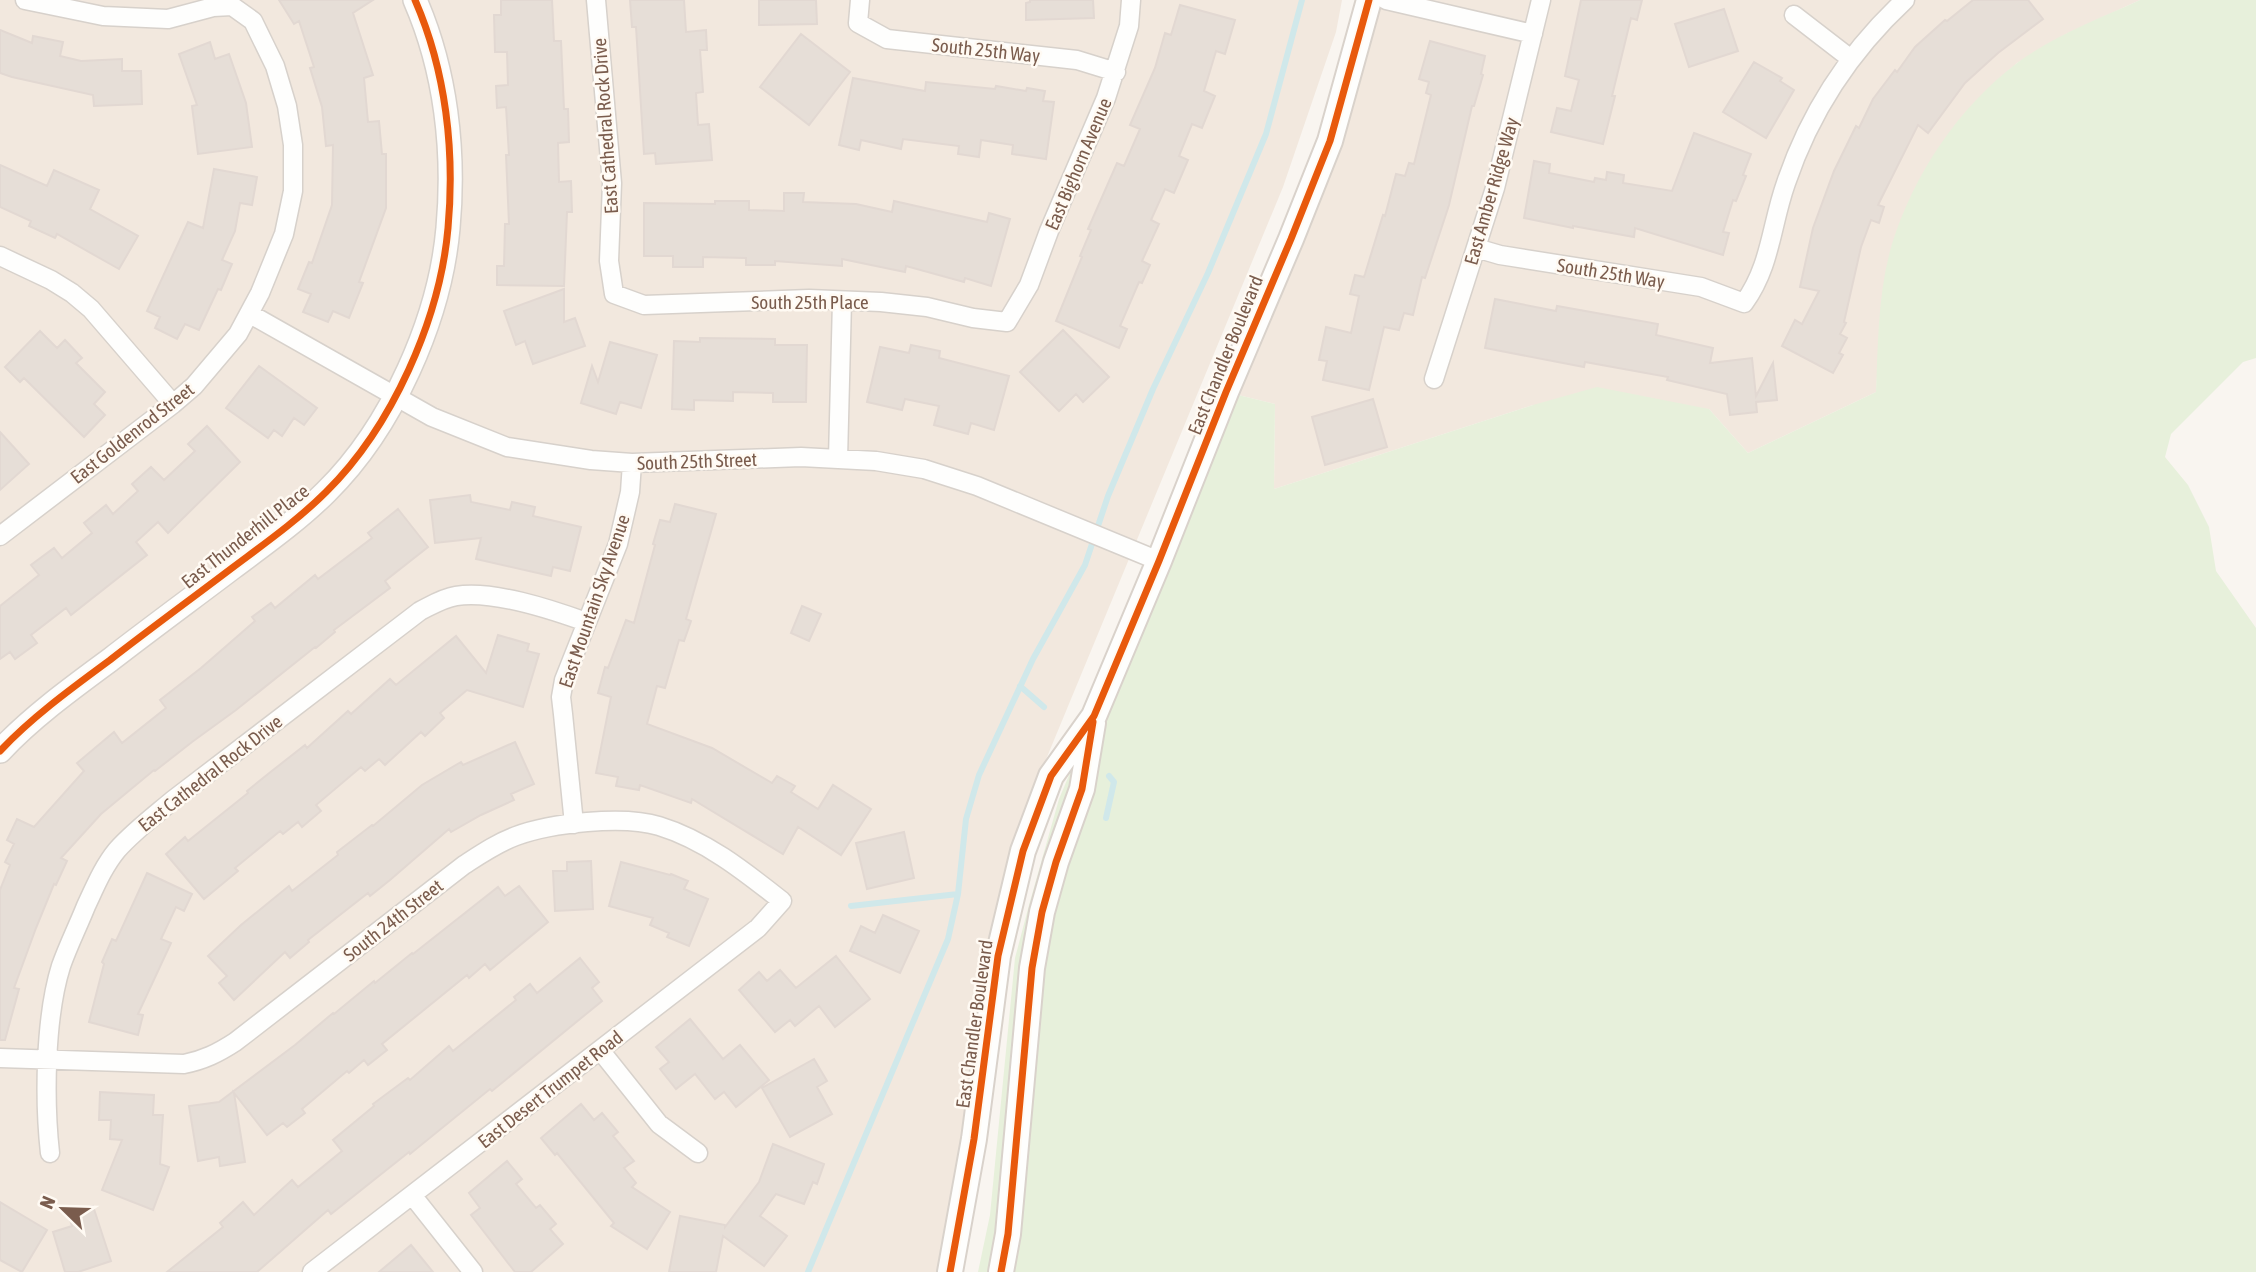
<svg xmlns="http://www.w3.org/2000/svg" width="2256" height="1272" viewBox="0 0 2256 1272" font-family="'Asap Condensed',sans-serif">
<rect width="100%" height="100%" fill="#f9f5f0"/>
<!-- residential -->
<path fill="#f2e8de" d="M0,0H1342L1336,32L1283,187L1023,815L996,914L948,1247L941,1272H0Z
M1369,0H2140L2066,34L2017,63L1975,102L1892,246L1882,297L1876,392L1748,453L1709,409L1533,405L1274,489L1275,404L1226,392Z"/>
<!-- green -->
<path fill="#e7f0db" d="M2140,0H2256V358L2243,362L2171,434L2165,457L2188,485L2209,527L2216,571L2256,628V1272H978L990,1215L1015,958L1029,905L1059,799L1159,561L1226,392L1275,404L1274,489L1533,405L1597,387L1709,409L1748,453L1876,392C1878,343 1878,291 1892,244C1914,174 1958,108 2017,63C2054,36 2098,19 2140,0Z"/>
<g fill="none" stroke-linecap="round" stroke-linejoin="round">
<!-- stream -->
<path stroke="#d0e8ea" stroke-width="6" d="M1020,686L1044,707
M1106,818L1114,782L1109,776
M851,906L958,894
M808,1272L948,939L958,894L966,819L979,775L1033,659L1085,565L1108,496L1153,389L1208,273L1266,134L1302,0"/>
</g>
<!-- building -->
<path fill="#e6ded7" stroke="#e2d8d2" stroke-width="2" d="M279,0H373L353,13L373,75L364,78L368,122L379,121L382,154H386V208L359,282L363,283L349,318L333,311L328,322L303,312L311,294L298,289L309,262L312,263L332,205L333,145L326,146L322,107L310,68L314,67L299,21L294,24Z
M501,0H552L554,41H561L564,109H568L569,142L558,143L559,182L571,181L572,212H567L564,286L497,285V266H504L505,224H509L506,155H509L506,107L497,108L496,86L508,85L507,52H495L494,15H501Z
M630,0H684L686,32L706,30L707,50H700L703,92L696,93L698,125L709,124L712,160L656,164L655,153L644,154L636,27H632Z
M759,0H816L817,24L759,25Z
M1030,0H1093L1094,18L1026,20V3L1030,2Z
M1581,0H1642L1637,20L1631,18L1612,96H1615L1603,144L1551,132L1557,108L1571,111L1579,80L1565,76Z
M1973,0H2028L2043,19L1998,53L1965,83L1928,133L1918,125L1878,205L1884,207L1879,223L1871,220L1861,247L1844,322L1846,323L1840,334L1847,338L1839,353L1843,355L1833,373L1782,346L1795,320L1802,324L1819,291L1800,287L1813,228L1834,171L1856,126L1859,128L1873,99L1895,70L1897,72L1915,47L1945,20L1947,21Z
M1180,5L1235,20L1225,54L1216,51L1204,91L1215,96L1202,128L1192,124L1179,156L1188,160L1174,193L1165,189L1151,220L1159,224L1142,261L1150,265L1142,283L1139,282L1120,326L1127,329L1119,348L1056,321L1082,257L1080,256L1091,230L1088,229L1117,163L1124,166L1140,129L1130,125L1155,68L1165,33L1171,35Z
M1724,9L1738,51L1689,67L1675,24Z
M0,30L32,43L33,36L63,42L60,56L81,61L122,59V71H141L142,104L94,106L93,95L12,77L0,73Z
M801,34L850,72L809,125L760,87Z
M1430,41L1485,56L1481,74L1483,75L1474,106H1472L1449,205L1425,278L1422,277L1413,315L1404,313L1399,330L1384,327L1369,390L1323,380L1327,361L1319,360L1326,327L1351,333L1359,296L1350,294L1355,275L1364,277L1365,274L1383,215L1385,216L1396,174L1405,176L1409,163L1414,164L1431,95L1426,93L1429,82L1419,79Z
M210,42L215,59L229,54L246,103L252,147L198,154L192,106L197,105L179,54Z
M1754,62L1782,78L1780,81L1794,90L1766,138L1723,112Z
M853,78L925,91L926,82L995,89L996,86L1026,91L1027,88L1045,91L1043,101L1054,102L1046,159L1012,154L1013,145L981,140L979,157L958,154L959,146L903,139L901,149L861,140L859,150L839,145Z
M1694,133L1751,154L1743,175L1746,176L1736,201L1733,200L1723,232L1729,233L1723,255L1635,228L1634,237L1573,226V228L1524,218L1534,161L1550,164L1549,173L1594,182L1595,178L1606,180L1607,172L1624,175L1623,183L1672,191Z
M0,165L47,186L54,170L99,190L90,209L138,236L119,269L57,234L55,238L29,226L31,221L0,207Z
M214,169L257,177L252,205L240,203L235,231L222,260L232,264L221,290L218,289L199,330L185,324L177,339L155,328L160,317L147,311L188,222L203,228Z
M784,193H804L803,202L856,204L892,212L894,201L987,222L989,213L1010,219L991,286L965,278L964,282L906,266L905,272L842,259V266L775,261V265H746V258L703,257V267H673V256H644V203L715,204V201H749V210L784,211Z
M564,289V322L575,318L585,346L533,364L525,341L516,345L504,311Z
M1495,299L1556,311L1557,306L1658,324L1656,335L1713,348L1710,363L1752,358L1756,396L1773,363L1777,400L1756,402L1757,412L1730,415L1727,394L1667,380L1668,377L1585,362L1584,367L1485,348Z
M1063,330L1109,377L1083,402L1076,394L1059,411L1020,372Z
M40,331L57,348L65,340L82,358L76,363L105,392L94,404L105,415L84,437L24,378L20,382L5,367Z
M700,338L775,339V345H807L806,402H773V393L733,392V401L694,400V410L672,409L674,341L700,342Z
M610,342L657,355L641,408L620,402L616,414L581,403L592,366L598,382Z
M911,345L940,351L939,358L1009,376L994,430L971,423L968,434L934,425L939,406L905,399L902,410L867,402L880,347L909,353Z
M259,366L317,408L304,425L294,418L282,436L274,430L268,438L226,408Z
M1373,399L1387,447L1325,465L1312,417Z
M207,426L240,462L168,533L158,522L136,542L147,555L71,615L66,608L31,635L37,643L15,659L10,652L0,659V606L39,575L31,565L54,548L62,558L92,533L84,523L106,505L113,514L138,491L132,484L151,467L164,480L195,451L188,444Z
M0,432L29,464L0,490Z
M470,495L471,502L510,510L512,502L535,507L533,516L581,527L570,571L553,567L551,576L476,559L481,538L435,543L430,500Z
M675,504L716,514L686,619L691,621L684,641L679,640L665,688L657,686L647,724L712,748L772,783L777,776L795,786L791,792L818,809L833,785L871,809L841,855L798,827L783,854L692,799L691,803L640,785L639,790L616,786L618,777L596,773L611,697L598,693L605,667L608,668L626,620L634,623L655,545L653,544L660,520L670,522Z
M398,509L428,547L385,581L390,588L334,630L335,632L316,648L315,647L236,710L192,742L155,771L154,770L101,814L61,858L67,861L56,885L54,884L36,928L14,988L19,989L5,1040H0V890L10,865L5,862L14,844L7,840L17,819L34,827L84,771L77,763L114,732L122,743L166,708L160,700L201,668L255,621L252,617L271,603L275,608L315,575L318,579L372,538L368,533Z
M802,606L821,614L809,641L791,633Z
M498,635L529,644L527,651L539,654L523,707L467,690L440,713L444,718L425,736L421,732L385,765L379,759L365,771L361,767L316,805L321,811L302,827L298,822L283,834L280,831L235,868L238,871L204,899L166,854L185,837L188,841L248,793L247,791L268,774L305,745L307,748L348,711L351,714L390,679L396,685L456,636L486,673Z
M515,742L534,784L511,794L514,800L481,815L451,832L449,829L390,880L370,896L368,893L308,940L309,942L290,958L285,952L234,1000L219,983L227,976L208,956L241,925L289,886L292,891L338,855L337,852L372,825L373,826L422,785L461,762L463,765Z
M904,832L914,878L867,889L856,843Z
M591,861L593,909L555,911L553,871H567V862Z
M621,862L670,875L671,874L688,881L684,889L708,899L689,946L667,937L669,933L650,925L653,918L609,906Z
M147,873L192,894L184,911L176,907L161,939L171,943L138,1014L143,1015L138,1035L89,1022L104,964L102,962L112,939L116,941Z
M519,886L548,922L490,970L485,964L469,978L467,975L382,1044L387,1050L368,1065L364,1060L349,1073L347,1071L302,1109L305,1113L287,1127L283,1123L267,1135L234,1093L245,1162L220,1166L219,1157L198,1161L189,1106L219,1102L295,1045L333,1013L334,1014L374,981L375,983L412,953L413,954L498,887L505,896Z
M883,915L919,931L900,973L850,951L861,926L875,933Z
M836,956L870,999L835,1027L819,1006L795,1026L790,1020L775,1032L739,990L759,972L767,981L780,970L796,988Z
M580,958L599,982L592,988L602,1001L492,1091L490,1089L410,1154L409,1152L331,1214L328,1210L257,1272H167L223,1227L220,1223L243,1202L254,1215L292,1180L298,1187L342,1151L333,1140L374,1106L373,1104L408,1078L410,1080L449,1046L453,1051L516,1000L514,997L530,984L537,993Z
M690,1019L723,1059L740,1045L769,1080L736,1107L724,1092L715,1099L695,1074L676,1089L660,1069L669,1062L656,1047Z
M814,1059L827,1081L817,1087L832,1114L790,1137L762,1088Z
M100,1092L154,1095L153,1115H163L160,1164L169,1167L153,1210L102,1190L122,1140L110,1139L111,1120H99Z
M581,1104L594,1120L602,1113L618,1132L613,1136L634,1161L624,1168L636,1183L632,1187L670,1212L647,1249L611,1226L614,1223L557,1153L555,1155L541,1138Z
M773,1144L824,1164L817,1184L813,1182L804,1204L776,1194L760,1216L787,1236L764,1266L723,1236L716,1272H669L680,1216L725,1225V1227L759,1182Z
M507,1161L522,1179L516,1184L536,1208L540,1205L556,1224L550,1229L563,1244L531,1272H515L471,1215L480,1208L469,1193Z
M0,1202L47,1230L22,1272L0,1260Z
M93,1206L111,1261L78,1272H65L53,1232L72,1226L68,1214Z
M411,1245L433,1272H379Z"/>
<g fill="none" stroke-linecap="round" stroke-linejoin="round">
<!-- minor casing -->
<g stroke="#d7d1cb" stroke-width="21">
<path id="minor" d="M596,0L612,183L609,261L614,294L644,305L809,299L881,302L927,307L973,318L1007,322L1029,285L1049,231L1106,98L1129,26L1131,0
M860,0L858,23L887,39L1077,60L1116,72
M1386,0L1533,34
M1794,15L1851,59
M1476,248L1500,255L1701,287L1744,303C1771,266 1771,225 1786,183C1810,112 1850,51 1905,0
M0,256L51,280L72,293L91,309L173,404
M250,314L432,417L507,447L591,460L632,463L801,457L876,461L924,469L977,486L1159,561
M1434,379L1495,188L1541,0
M838,459L842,301
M0,536L173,404L194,386L238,334L260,293L284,234L293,191V145L287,106L275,66L253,21L232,6L213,7L168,19L103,16L25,0
M574,824L563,714L561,697L564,680L618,544L630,492L632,463
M600,1050L659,1124L698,1153
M0,1058L184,1064C204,1060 218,1053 235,1042L464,865C481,854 497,843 516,836C551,823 623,815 659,826C705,840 744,871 782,901L758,928L312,1272
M50,1153C44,1099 45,1017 61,966C68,946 78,926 86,906C95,887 103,867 117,850C134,831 154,816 173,800L420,611C432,605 443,598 456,596C493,590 550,609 586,622
M412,1195L473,1272"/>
</g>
<!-- tertiary casing -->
<g stroke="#d7d1cb" stroke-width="26">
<path id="tertiary" d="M0,751C32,717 72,688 110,660C150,629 191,599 232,568C264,544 298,520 326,492C392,427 440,319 448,228C455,151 446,71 415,0"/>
</g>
<!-- secondary casing -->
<g stroke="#d9d2cb" stroke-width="28">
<path id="secondary" d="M950,1272L974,1139L998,956L1023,851L1051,776L1094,716L1159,561L1226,392L1291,239L1330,141L1369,0
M1001,1272L1008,1234L1032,968L1042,912L1056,862L1082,789L1093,723"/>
</g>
<!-- minor -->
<use href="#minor" stroke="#fefefd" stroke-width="18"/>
<!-- tertiary -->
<use href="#tertiary" stroke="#fefefd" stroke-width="23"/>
<!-- secondary -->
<use href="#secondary" stroke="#fefefd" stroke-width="24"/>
<!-- cycleway casing -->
<g stroke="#fffaf3" stroke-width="11">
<path id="cycleway" d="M0,751C32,717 72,688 110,660C150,629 191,599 232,568C264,544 298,520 326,492C392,427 440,319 448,228C455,151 446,71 415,0
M950,1272L974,1139L998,956L1023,851L1051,776L1094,716L1159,561L1226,392L1291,239L1330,141L1369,0
M1001,1272L1008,1234L1032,968L1042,912L1056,862L1082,789L1093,722"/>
</g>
<!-- cycleway -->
<use href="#cycleway" stroke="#e8590c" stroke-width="7"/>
</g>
<g text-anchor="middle" stroke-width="5" stroke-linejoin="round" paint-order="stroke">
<!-- street labels -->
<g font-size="19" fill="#7a5c4d" stroke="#fffaf3">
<text transform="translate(986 50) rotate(6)" y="7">South 25th Way</text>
<text transform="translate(605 126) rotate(-94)" y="7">East Cathedral Rock Drive</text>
<text transform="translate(1078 164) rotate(-67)" y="7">East Bighorn Avenue</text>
<text transform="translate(1491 191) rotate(-74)" y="7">East Amber Ridge Way</text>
<text transform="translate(1611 273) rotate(9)" y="7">South 25th Way</text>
<text x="810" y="309">South 25th Place</text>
<text transform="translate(1225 355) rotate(-68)" y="7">East Chandler Boulevard</text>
<text transform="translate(132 433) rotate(-38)" y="7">East Goldenrod Street</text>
<text transform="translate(697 461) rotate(-2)" y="7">South 25th Street</text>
<text transform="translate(245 536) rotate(-38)" y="7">East Thunderhill Place</text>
<text transform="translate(594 601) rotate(-71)" y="7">East Mountain Sky Avenue</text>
<text transform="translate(210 773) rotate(-38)" y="7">East Cathedral Rock Drive</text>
<text transform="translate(393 920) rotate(-38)" y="7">South 24th Street</text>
<text transform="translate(974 1024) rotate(-82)" y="7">East Chandler Boulevard</text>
<text transform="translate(550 1089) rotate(-38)" y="7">East Desert Trumpet Road</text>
</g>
</g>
<!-- north arrow -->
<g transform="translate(63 1209) rotate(293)" stroke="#fffaf3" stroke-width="5" paint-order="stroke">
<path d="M0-5L12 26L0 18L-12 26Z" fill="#7a5c4d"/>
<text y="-10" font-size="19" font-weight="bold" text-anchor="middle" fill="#7a5c4d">N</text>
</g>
</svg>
